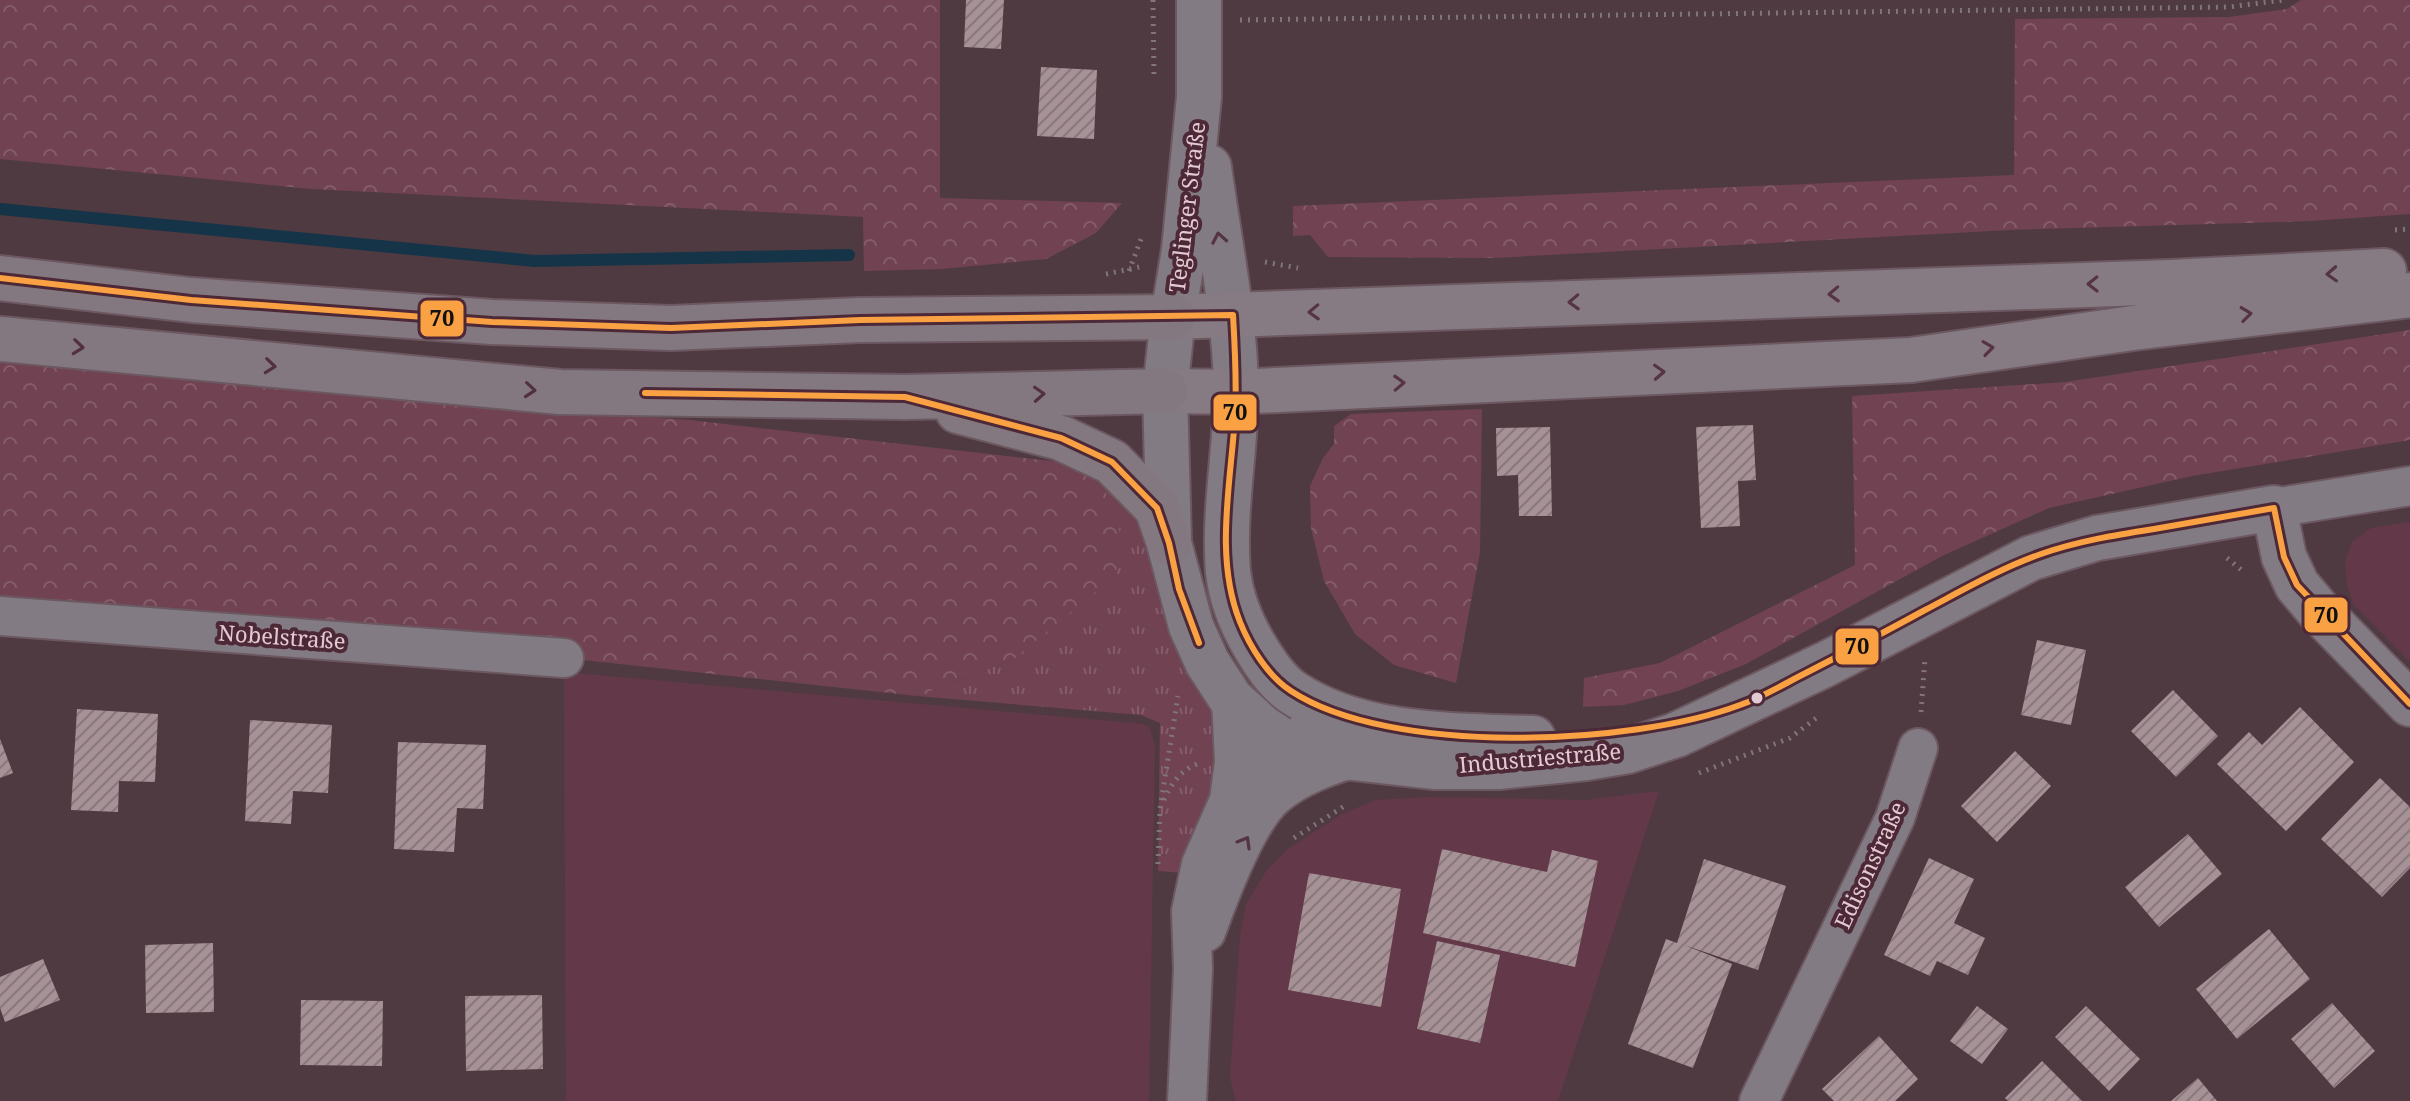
<svg xmlns="http://www.w3.org/2000/svg" width="2410" height="1101" viewBox="0 0 2410 1101" font-family="'Noto Serif',serif">
<defs>
<pattern id="grass-tufts" width="24" height="20" patternUnits="userSpaceOnUse" patternTransform="scale(2)"><rect width="24" height="20" fill="#704252"/><path d="M3 7l-1-3M5 7V3M7 7l1-3M15 17l-1-3M17 17v-4M19 17l1-3" fill="none" stroke="#845c6a"/></pattern>
<pattern id="forest-crowns" width="20" height="18" patternUnits="userSpaceOnUse" patternTransform="scale(2)"><rect width="20" height="18" fill="#704252"/><path d="M2 6a3 3 0 1 1 6 0M12 15a3 3 0 1 1 6 0" fill="none" stroke="#845c6a"/></pattern>
<pattern id="building-hatch" width="6" height="6" patternUnits="userSpaceOnUse" patternTransform="scale(2)"><rect width="6" height="6" fill="#a59196"/><path d="M-1 1l2-2M0 6l6-6M5 7l2-2" fill="none" stroke="#88787c"/></pattern>
</defs>
<rect width="100%" height="100%" fill="#503a42"/>
<!-- built -->
<path fill="#633848" d="M2410,522V662L2353,604L2347,584L2345,562L2352,542L2371,528Z
M564,672L1144,724L1150,728L1155,746L1149,1101H566Z
M1659,791L1558,1101H1236L1230,1077L1240,935L1246,904L1267,870L1288,849L1342,814L1375,800L1429,797L1585,800Z"/>
<!-- grass -->
<path fill="url(#grass-tufts)" d="M1060,462L1098,475L1146,526L1216,717L1215,793L1184,873L1158,871L1160,723L1141,715L917,696L1014,659L1098,484Z"/>
<!-- forest -->
<path fill="url(#forest-crowns)" d="M0,0H940V198L1122,203L1096,233L1046,259L941,269L864,271L863,217L312,189L0,159Z
M2301,0H2410V214L2310,221L2010,230L1494,258L1328,257L1310,235L1293,236V206L2014,175L2015,19L2229,17L2287,9Z
M2410,330V440L2192,476L2049,508L1942,556L1746,664L1678,691L1624,705L1583,707L1584,678L1660,663L1855,565L1852,396L2065,382Z
M0,359L452,403L690,420L1060,462C1072,469 1090,475 1099,485C1125,513 1121,541 1116,575L1014,659L917,696L564,658L0,616Z
M1482,409L1480,552L1456,683L1394,665L1355,634L1324,581L1311,528L1310,486L1323,458L1334,444V426L1351,414Z"/>
<g fill="none" stroke-linecap="round" stroke-linejoin="round">
<!-- stream -->
<path stroke="#153447" stroke-width="12" d="M0,209L535,261L849,255"/>
</g>
<!-- building -->
<path fill="url(#building-hatch)" d="M966,0H1004L1001,49L964,47Z
M1041,67L1097,70L1094,139L1037,136Z
M1753,425L1756,480L1738,481L1740,526L1701,528L1696,427Z
M1550,427L1552,516H1519L1518,475L1497,476L1496,428Z
M2037,640L2086,650L2071,725L2021,715Z
M2173,690L2218,736L2176,777L2131,731Z
M2300,707L2354,762L2286,831L2217,764L2249,732L2262,745Z
M77,709L158,714L155,782L119,781L118,812L71,810Z
M250,720L332,725L328,793L293,791L291,824L245,821Z
M0,739L13,773L0,778Z
M398,742L486,745L483,809L457,808L454,852L394,849Z
M2015,751L2051,786L1997,842L1961,806Z
M2380,778L2410,807V868L2382,897L2321,839Z
M2188,834L2222,874L2159,927L2125,887Z
M1442,849L1547,872L1552,850L1598,861L1575,967L1423,933Z
M1929,858L1974,879L1954,923L1985,938L1968,975L1937,961L1930,976L1884,955Z
M1704,859L1786,886L1758,970L1684,945L1732,964L1693,1068L1628,1044L1666,939L1677,943Z
M1309,873L1401,889L1381,1007L1288,990Z
M2269,929L2310,979L2237,1039L2196,989Z
M1437,941L1500,955L1480,1043L1417,1029Z
M213,943L214,1012L146,1013L145,945Z
M43,959L60,1000L5,1022L0,1008V977Z
M542,995L543,1069L466,1071L465,996Z
M301,1000L383,1001L382,1066L300,1065Z
M2332,1003L2375,1051L2334,1088L2291,1039Z
M1977,1006L2008,1029L1982,1064L1950,1041Z
M2086,1006L2140,1059L2109,1091L2055,1037Z
M1879,1036L1918,1079L1895,1101H1834L1822,1089Z
M2042,1061L2082,1101H2008L2005,1098Z
M2198,1078L2217,1101H2171Z"/>
<g fill="none" stroke-linecap="round" stroke-linejoin="round">
<!-- minor casing -->
<g stroke="#6c5860" stroke-width="42">
<path id="minor" d="M2274,508L2410,486
M0,616L564,658
M1229,800L1234,762L1231,699
M1206,932C1219,896 1247,819 1276,795C1299,776 1326,767 1353,758
M1187,1101L1193,969L1191,911L1201,864L1229,800L1249,775L1286,743L1310,730
M1759,1101L1895,818L1918,748"/>
</g>
<!-- tertiary casing -->
<g stroke="#6c5860" stroke-width="48">
<path id="tertiary" d="M1199,0V97L1184,250L1173,317L1165,391L1169,543L1191,626L1207,662L1231,699L1263,728L1286,743L1353,758L1433,767H1498L1586,758L1628,751L1676,735L1826,664L2031,558L2097,538L2274,508L2284,557L2297,585L2319,611L2410,704
M1209,167C1219,241 1235,315 1236,390C1236,450 1223,511 1228,572C1231,598 1241,623 1254,645C1264,662 1276,681 1292,692C1361,738 1454,735 1533,738"/>
</g>
<!-- primary casing -->
<g stroke="#6c5860" stroke-width="48">
<path id="primary" d="M1173,317L2171,282L2384,271
M1165,391L1236,392L1911,360L2133,328L2410,295"/>
</g>
<!-- trunk casing -->
<g stroke="#6c5860" stroke-width="48">
<path id="trunk" d="M0,278L191,300L492,322L671,328L860,320L1173,317
M0,339L560,392L905,397L1165,391
M958,411L1061,438L1112,462L1157,508L1169,543"/>
</g>
<!-- path -->
<path stroke="#7f757c" stroke-width="5" stroke-dasharray="2 6" stroke-linecap="butt" d="M1153,0L1154,79
M1240,20L2229,7L2283,0
M2395,230L2410,229
M1265,262L1298,268
M1129,271L1141,239
M1106,274L1139,267
M2227,558L2244,572
M1921,712L1925,658
M1699,773L1790,738L1819,716
M1164,800C1171,784 1180,771 1197,764
M1294,838L1346,805
M1158,864L1160,809L1178,696"/>
<!-- minor -->
<use href="#minor" stroke="#837b84" stroke-width="38"/>
<!-- tertiary -->
<use href="#tertiary" stroke="#837b84" stroke-width="44"/>
<!-- primary -->
<use href="#primary" stroke="#867b83" stroke-width="44"/>
<!-- trunk -->
<use href="#trunk" stroke="#847880" stroke-width="44"/>
<!-- bus-1 casing -->
<g stroke="#4d2836" stroke-width="12">
<path id="bus-1" d="M0,278L191,300L492,322L671,328L860,320L1233,315C1235,349 1237,382 1235,416C1231,483 1214,557 1240,622C1250,647 1268,676 1291,691C1390,756 1631,746 1740,705C1760,698 1779,687 1798,677C1841,655 1883,633 1925,610C1963,590 2001,568 2041,554C2078,541 2116,535 2154,529C2194,522 2234,515 2274,508
M645,393L905,397L1061,438L1112,462L1157,508L1169,543L1179,589L1199,643
M2274,508L2284,557L2297,585L2410,704"/>
</g>
<!-- bus-1 -->
<use href="#bus-1" stroke="#faa144" stroke-width="6"/>
</g>
<!-- one-way arrows -->
<defs><path id="oneway-chevron" d="M-2-3.5L2.5 0L-2 3.5" fill="none" stroke-width="1.6" stroke-linecap="round" stroke-linejoin="round" transform="scale(2)"/></defs>
<g stroke="#553442">
<use href="#oneway-chevron" transform="translate(1219 238) rotate(-100)"/>
<use href="#oneway-chevron" transform="translate(1245 842) rotate(-60)"/>
</g>
<g stroke="#563442">
<use href="#oneway-chevron" transform="translate(2332 274) rotate(177)"/>
<use href="#oneway-chevron" transform="translate(2093 284) rotate(179)"/>
<use href="#oneway-chevron" transform="translate(1834 294) rotate(178)"/>
<use href="#oneway-chevron" transform="translate(1574 302) rotate(178)"/>
<use href="#oneway-chevron" transform="translate(1314 312) rotate(178)"/>
<use href="#oneway-chevron" transform="translate(2246 314) rotate(-7)"/>
<use href="#oneway-chevron" transform="translate(1988 348) rotate(-8)"/>
<use href="#oneway-chevron" transform="translate(1659 372) rotate(-3)"/>
<use href="#oneway-chevron" transform="translate(1399 383) rotate(-2)"/>
</g>
<g stroke="#52303d">
<use href="#oneway-chevron" transform="translate(78 347) rotate(6)"/>
<use href="#oneway-chevron" transform="translate(270 366) rotate(6)"/>
<use href="#oneway-chevron" transform="translate(530 390) rotate(5)"/>
<use href="#oneway-chevron" transform="translate(1039 394) rotate(-3)"/>
</g>
<!-- markers -->
<circle fill="#e3cad2" stroke="#4d2836" stroke-width="3" cx="1757" cy="698" r="7"/>
<g text-anchor="middle" stroke-width="8" stroke-linejoin="round" paint-order="stroke">
<!-- street labels -->
<g font-size="22" fill="#e3cad2" stroke="#4d2836">
<text transform="translate(1187 207) rotate(-83)" y="8">Teglinger Straße</text>
<text transform="translate(282 637) rotate(4)" y="8">Nobelstraße</text>
<text transform="translate(1540 758) rotate(-5)" y="8">Industriestraße</text>
<text transform="translate(1870 865) rotate(-65)" y="8">Edisonstraße</text>
</g>
</g>
<g stroke="#4d2836" stroke-width="3">
<rect x="419" y="299" width="46" height="39" rx="8" fill="#faa144"/>
<rect x="1212" y="393" width="46" height="39" rx="8" fill="#faa144"/>
<rect x="2303" y="596" width="46" height="38" rx="8" fill="#faa144"/>
<rect x="1834" y="627" width="46" height="39" rx="8" fill="#faa144"/>
</g>
<g font-size="22" text-anchor="middle" font-weight="bold" fill="#111">
<text x="442" y="326">70</text>
<text x="1235" y="420">70</text>
<text x="2326" y="623">70</text>
<text x="1857" y="654">70</text>
</g>
</svg>
